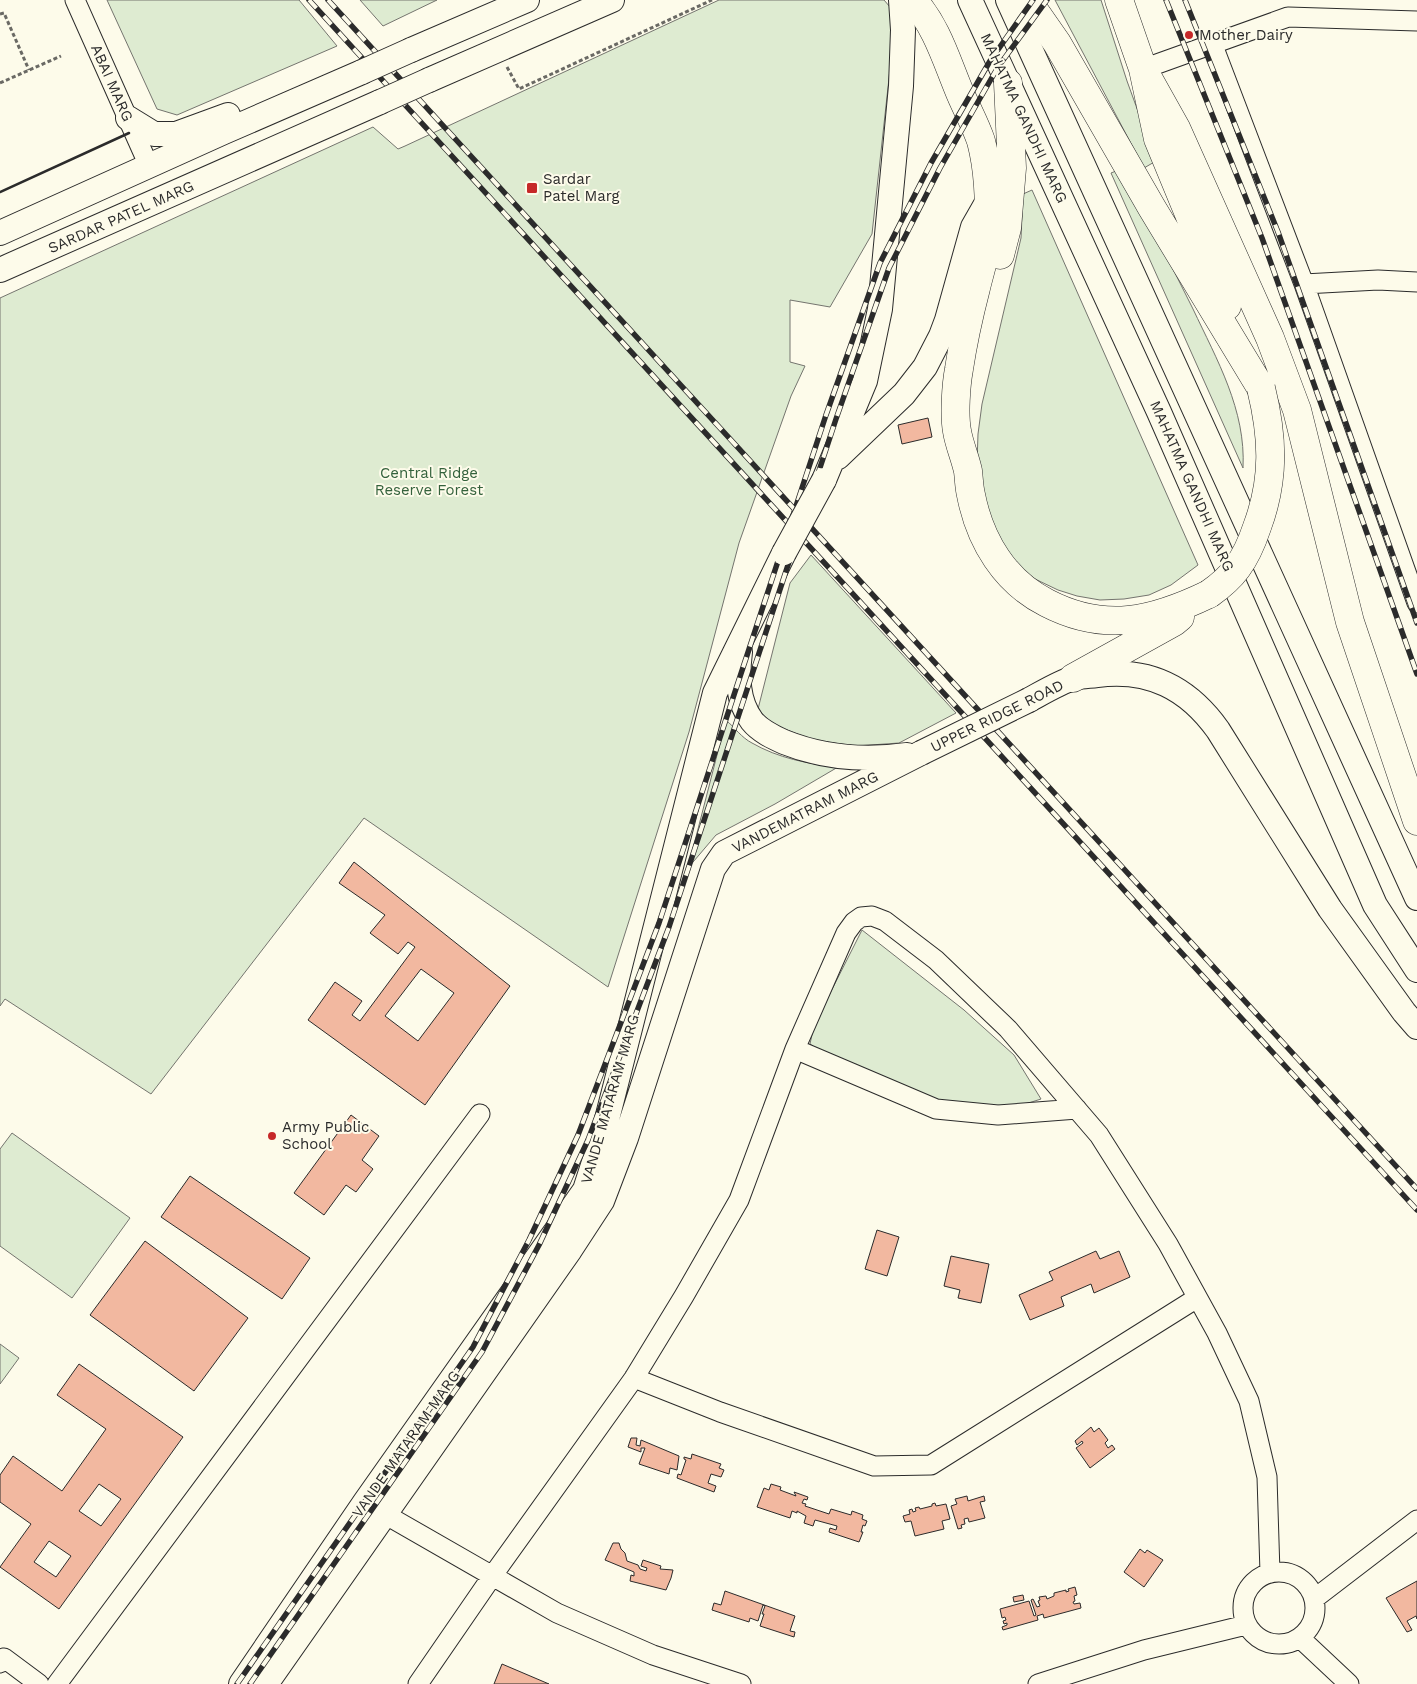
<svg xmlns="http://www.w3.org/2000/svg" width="1417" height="1684" viewBox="0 0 1417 1684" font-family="'Work Sans',sans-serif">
<rect width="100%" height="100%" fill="#fdfbea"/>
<!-- green -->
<path fill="#deebd1" stroke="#74746e" d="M107,0H299L337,46L177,115L157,109Z
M360,0H437L383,26Z
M719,0H884L896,14L872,234L830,307L790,300V362L805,366L791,396L739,543L689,732L608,987L364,818L151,1094L5,999L0,1006V298L373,127L398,149L405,146Z
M1055,0H1101L1127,81L1156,161L1144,168Z
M1121,169C1145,216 1170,262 1193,309C1217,360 1246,410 1243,468L1111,173Z
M1032,190L1198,565L1171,585L1149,595L1124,599L1100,600L1077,596L1058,590L1035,579L1012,561L987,520L977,463L978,434L982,404L1021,238L1023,194Z
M811,555L956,713L899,743L856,746L812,740L772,724L758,709L790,583Z
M726,720C734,727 742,738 752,743C778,758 808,764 838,767L775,804L716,835L688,868Z
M862,930L964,1010L1014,1055L1041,1099L1016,1107L940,1105L824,1054L810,1044L814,1025Z
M12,1133L130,1218L72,1298L0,1246V1149Z
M0,1344L19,1358L0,1384Z"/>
<!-- building -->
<path fill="#f2b8a0" stroke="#2b2b2b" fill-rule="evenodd" d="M928,418L932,437L902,444L898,425Z
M354,862L510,986L425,1105L308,1020L335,982L362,1001L352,1015L360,1021L415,947L408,942L398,954L370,933L385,915L339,883ZM421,969L454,993L418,1041L385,1016Z
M351,1115L379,1136L362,1160L373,1169L356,1192L346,1185L324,1215L294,1193Z
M190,1176L310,1258L282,1299L161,1217Z
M877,1230L899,1237L887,1276L865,1269Z
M145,1241L248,1318L194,1391L90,1315Z
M1096,1251L1100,1259L1119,1251L1130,1277L1094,1293L1091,1284L1061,1297L1064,1306L1030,1320L1019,1295L1053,1280L1049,1272Z
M951,1256L989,1264L981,1303L958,1298L960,1290L944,1286Z
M79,1364L183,1437L59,1609L0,1567L31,1524L0,1502V1475L13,1456L62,1491L106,1429L57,1395ZM99,1484L121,1499L101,1526L79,1511ZM49,1541L71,1556L56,1577L34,1562Z
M1091,1427L1094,1432L1099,1428L1108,1440L1105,1443L1108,1448L1112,1445L1115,1449L1090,1468L1076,1448L1083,1443L1082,1441L1077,1445L1075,1441Z
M631,1438H637L636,1445L640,1446L641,1440L679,1456L677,1470L670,1468L669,1474L639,1464L645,1448H641V1452L628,1447Z
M692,1454L721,1464L719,1468L724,1470L721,1477L711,1474L708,1483L716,1486L714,1492L677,1478L678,1474L681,1475L686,1460L684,1459V1457L691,1459Z
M771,1484L781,1487L780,1490L796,1496L794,1492L808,1497L807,1500L804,1499L802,1503L806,1504L805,1506L829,1514L831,1509L851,1515L852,1511L863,1515L862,1519L867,1521L865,1526L863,1525L861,1532H863L859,1542L829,1532L830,1528L836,1530L837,1526L815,1520L813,1526L804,1523L806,1516L797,1511V1513L792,1511L790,1518L757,1507L764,1488L769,1490Z
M967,1496L968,1501L984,1496L985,1501L980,1502L985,1518L969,1522L968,1518L964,1519L965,1524L961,1525L962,1528L958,1529L951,1506L957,1504L955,1499Z
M935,1503L936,1506L946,1504L950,1519L942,1521L944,1529L915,1536L911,1521L905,1522L903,1516L910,1514L909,1510L912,1509L913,1512L916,1511L915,1508L919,1507L920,1509L932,1506V1504Z
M613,1543H619L621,1549L625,1553L627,1561L638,1565L640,1569L646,1571L647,1568L641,1566L643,1560L661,1566L660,1569L673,1570L671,1578L666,1590L630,1581L631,1575L634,1576V1572L605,1560Z
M1140,1549L1145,1553L1147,1550L1163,1560L1144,1587L1124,1572Z
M1417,1581V1619L1416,1616L1407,1621L1412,1630L1407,1632L1386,1598Z
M1075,1587L1077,1595L1074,1596L1075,1601L1073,1602L1074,1604L1080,1603L1081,1608L1044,1618L1043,1614L1037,1616L1038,1620L1003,1630L1002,1627L1007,1625V1623L1004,1624L1003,1621L1006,1620L1005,1617L1002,1618L1000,1609L1029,1601L1034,1616L1036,1615L1031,1600L1033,1599L1037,1607L1040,1606L1038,1601L1040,1600L1039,1597L1046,1596L1047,1599L1054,1596V1593L1066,1590V1592L1069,1591L1068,1589Z
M725,1591L795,1616L790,1631L795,1632L794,1637L760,1626L764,1614H762L765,1606L763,1605L758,1621L750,1618L749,1622L712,1610L714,1603L721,1605Z
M1023,1595L1024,1600L1014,1602L1013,1597Z
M502,1664L549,1684H494Z"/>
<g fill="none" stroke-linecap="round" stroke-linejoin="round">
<!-- minor casing -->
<g stroke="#2b2b2b" stroke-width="21">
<path id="minor" d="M75,0L149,166
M1212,43L1304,284L1417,603
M1143,69L1288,17L1417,21
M1304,284L1378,280L1417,282
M795,1049L936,1109L998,1115L1077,1109
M634,1378L720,1412L874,1466L931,1465L1197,1298
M374,1508L557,1613L653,1655L741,1684
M1243 1608a36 36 0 1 1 72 0a36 36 0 1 1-72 0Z
M1314,1599L1417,1520
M1300,1638L1349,1684
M0,1663L4,1658L39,1684
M57,1684L480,1114
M418,1684L493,1575L634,1378L684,1296L739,1200L795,1049L846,933L854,922L861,917L872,916L885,921L936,960L1008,1029L1099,1135L1168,1244L1217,1333L1249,1401L1267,1477L1270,1573
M1038,1684L1144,1650L1246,1625"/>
</g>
<!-- major casing -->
<g stroke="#2b2b2b" stroke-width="26">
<path id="major" d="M970,0L1159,412L1375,905L1417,970
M1008,0L1417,898
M411,50L527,0
M429,80L612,0
M128,118L154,134H176L228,115
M0,233L224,132L362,72
M0,270L380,102
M838,457L904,394L925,367L941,336L947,320L973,227L989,199
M824,480L865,381L880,309L901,86L903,30L901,0
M740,652C737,676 737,701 752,721C760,731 773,737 784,742C824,758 865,761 907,755
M1029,700C1042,693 1060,682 1074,678C1081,676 1089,676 1097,675C1149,668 1188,688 1218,730L1330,909L1404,1012L1417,1027
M241,1684L365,1502L585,1190L604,1131L715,693L784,553
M266,1684L570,1250L602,1201L626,1138L713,869L724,853L921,753"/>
</g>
<!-- highway casing -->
<g stroke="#2b2b2b" stroke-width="29">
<path id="highway" d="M913,0C936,26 945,56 958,88C965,106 975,123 981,141C985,156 987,171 988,186C989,202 990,220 988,236C986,253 980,271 976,288C969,315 963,342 959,369C956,385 954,415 957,431C959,444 965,457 968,471C969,479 969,487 971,495C980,541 1005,582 1047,603C1105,633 1153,621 1209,594
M1027,0L1057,43L1152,208L1261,388
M1119,0L1143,69L1158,139L1227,306
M1143,69L1176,128L1270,338L1297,410L1350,622L1417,821
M1000,255L1007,228L1012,168L1008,83
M1073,678L1174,622L1180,617"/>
</g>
<!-- path -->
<path stroke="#6a6964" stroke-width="3" stroke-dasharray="4 2.5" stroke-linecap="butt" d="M0,14L4,13L29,70
M507,67L519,89L712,0
M0,83L61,56"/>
<!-- minor -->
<use href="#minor" stroke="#fdfbea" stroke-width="19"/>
<!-- major -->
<use href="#major" stroke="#fdfbea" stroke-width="24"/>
<!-- highway -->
<use href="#highway" stroke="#fdfbea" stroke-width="28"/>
<!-- rail casing -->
<g stroke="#2b2b2b" stroke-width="5.5">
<path id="rail" d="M309,0L1417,1210
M328,0L1417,1189
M1166,0L1262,238L1417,674
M1185,0L1278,232L1417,623
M237,1684L473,1347L529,1240L578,1135L659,923L826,415L880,263L931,163L990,61L1033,0
M250,1684L482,1352L539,1245L588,1140L669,927L836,419L889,268L940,168L998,67L1047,0"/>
</g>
<!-- rail -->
<use href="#rail" stroke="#fdfbea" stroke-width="4" stroke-dasharray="11" stroke-linecap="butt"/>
<!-- major-bridge casing -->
<g stroke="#2b2b2b" stroke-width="26" stroke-linecap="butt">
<path id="major-bridge" d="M362,72L411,50
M380,102L429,80
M784,553L824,480
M921,753L1029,700"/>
</g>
<!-- highway-bridge casing -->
<g stroke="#2b2b2b" stroke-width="29" stroke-linecap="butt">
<path id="highway-bridge" d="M1209,594C1219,587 1229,579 1237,568C1246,556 1252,542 1257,527C1275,479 1273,437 1261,388"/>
</g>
<!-- major-bridge -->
<use href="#major-bridge" stroke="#fdfbea" stroke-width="24"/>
<!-- highway-bridge -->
<use href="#highway-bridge" stroke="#fdfbea" stroke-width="28"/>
<!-- wall -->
<path stroke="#2b2b2b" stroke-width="2.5" d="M0,192L129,133"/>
</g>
<!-- markers -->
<g fill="#c62828" stroke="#fdfbea" stroke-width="2">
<circle cx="1189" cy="35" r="5"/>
<rect x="526" y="182" width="12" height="12" rx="2.5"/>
<circle cx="272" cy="1136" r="5"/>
</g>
<g text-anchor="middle" stroke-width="4" stroke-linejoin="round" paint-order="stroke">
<!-- poi labels -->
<g font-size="15" fill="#2b2b2b" stroke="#fdfbea" text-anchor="start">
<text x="1199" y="40">Mother Dairy</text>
<text x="543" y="184">Sardar<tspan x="543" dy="17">Patel Marg</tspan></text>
<text x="282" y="1132">Army Public<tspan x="282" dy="17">School</tspan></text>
</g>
<!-- street labels -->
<g font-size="15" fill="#2b2b2b" stroke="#fdfbea">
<text transform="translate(112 83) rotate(66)" y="5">ABAI MARG</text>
<text transform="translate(1024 118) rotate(65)" y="5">MAHATMA GANDHI MARG</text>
<text transform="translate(121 217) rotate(-24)" y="5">SARDAR PATEL MARG</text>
<text transform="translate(1192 486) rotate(66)" y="5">MAHATMA GANDHI MARG</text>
<text transform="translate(997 716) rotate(-26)" y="5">UPPER RIDGE ROAD</text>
<text transform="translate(805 812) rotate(-27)" y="5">VANDEMATRAM MARG</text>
<text transform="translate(610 1099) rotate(-74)" y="5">VANDE MATARAM MARG</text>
<text transform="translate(406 1444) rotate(-55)" y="5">VANDE MATARAM MARG</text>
</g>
<!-- park labels -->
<g font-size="15" fill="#34623c" stroke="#fdfbea">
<text x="429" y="478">Central Ridge<tspan x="429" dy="17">Reserve Forest</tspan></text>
</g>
</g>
</svg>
